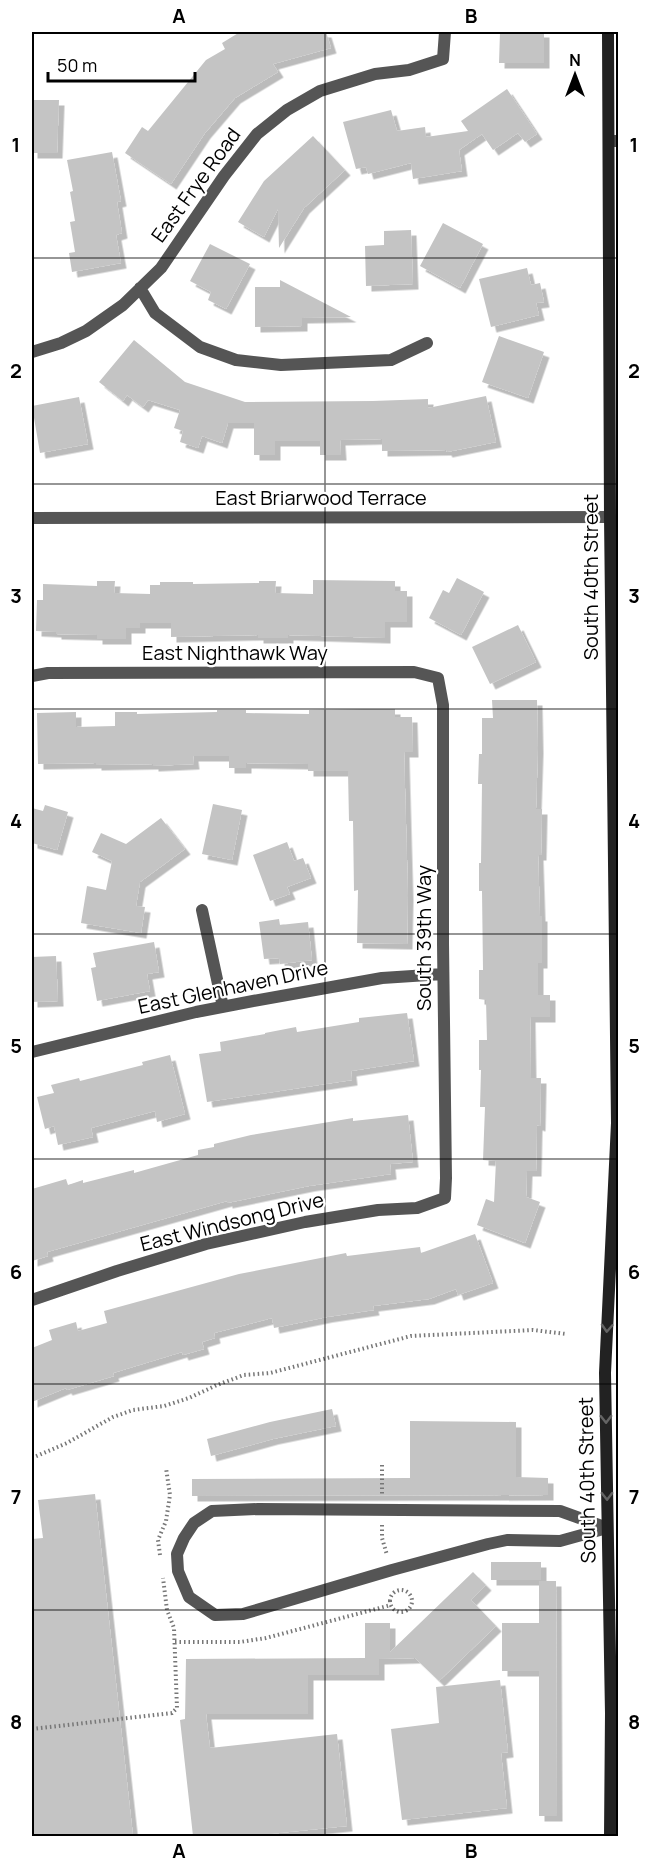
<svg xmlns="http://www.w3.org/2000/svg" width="650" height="1868" viewBox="0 0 650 1868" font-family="Manrope,sans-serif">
<defs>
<filter id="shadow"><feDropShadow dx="5.5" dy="5.5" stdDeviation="0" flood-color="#0004"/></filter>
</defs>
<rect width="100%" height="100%" fill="#fff"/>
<!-- building -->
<path fill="#c4c4c4" filter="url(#shadow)" d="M240,32H326L331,48L273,64L278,72L235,98L205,133L171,184L125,153L142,127L148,131L206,60L225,49L222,43Z
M500,32H544V63H499Z
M507,89L537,134L525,142L518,133L493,150L482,134L459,150L462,171L413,179L411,163L368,174L366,167L356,169L343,122L391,110L397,131L425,127L426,137L468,131L461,121Z
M33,100H59L57,153H32V113H33Z
M313,136L345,170L304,208L279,248L278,209L264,237L238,222L264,181Z
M112,152L121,201L117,202L122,233L116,235L121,263L72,272L69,253L75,252L70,222L75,221L70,192L73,191L67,160Z
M443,223L483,244L460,288L420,266Z
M411,230L413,284L366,286L365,246L384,245V231Z
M210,244L250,264L226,309L208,300L211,292L190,281Z
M527,268L531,285L540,283L544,302L536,303L539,315L491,327L479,279Z
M280,280L351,317L302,318V326L255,327V287H280Z
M499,336L544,352L528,398L482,382Z
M134,340L185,382L245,402L373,401L428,399V408L486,396L496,442L447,452L446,450L382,451V439L340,440L341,455H320V441H275V455H254V423H228L222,443L202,436L198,448L180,442L183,431L174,428L180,410L148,400L143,407L127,395L123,401L99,382Z
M79,397L88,444L40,453L32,406Z
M457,578L484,592L461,635L429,618L443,590L449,593Z
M313,580L395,581V591H407V622H385V638L288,635V638H258V635L171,637V623H140V628H126V639H97V635L56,634V632L36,631L37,600H43V584L97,586V581H115L114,593L150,594V585H160V582H193V584L259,583V581H276L275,593L313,594Z
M518,625L536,662L490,684L472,647Z
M492,700H537L538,748L536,809H542L541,855H538L540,916H542V963H538V995H550V1017H530L531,1078H541L540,1126L537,1125L536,1171H527L526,1197L540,1202L525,1243L477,1225L486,1199L494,1202L496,1161L483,1160L485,1107H480L481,1070H479V1040H487L486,1000L479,999V970H483L482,891H479V863H481L482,784H478L479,754H482V718H493Z
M364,709H395V717H412L413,752H404L408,895L407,944L357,943L358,890L354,891L353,821H349L348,771H308V764L246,763V768H229V756H193L194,764L153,766V764L96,765V763L38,764L37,713L76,712V727L115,726V712H137V714L217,712V710H246V713L309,714V710Z
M213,804L242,810L232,860L202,854Z
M45,805L68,812L57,850L32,843V808L43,811Z
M161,818L185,849L140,882L136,906L145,907L141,933L81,923L87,886L106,890L112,861L92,852L101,833L126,844Z
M287,842L294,861L303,858L311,878L287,887L290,894L270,901L253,855Z
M279,919L280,925L308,922L312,960L280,964L279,958L264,959L259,922Z
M154,942L159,972L147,974L150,991L97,1001L91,968L96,967L93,953Z
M56,956L58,1001L32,1002V957Z
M407,1013L414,1061L351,1071L352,1080L207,1102L199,1054L221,1051L220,1042L265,1034V1033L296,1027L297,1032L359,1022V1018Z
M170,1055L185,1114L157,1122L155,1111L91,1128L93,1137L58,1145L54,1126L45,1129L37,1097L54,1093L51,1085L79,1078L80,1081L143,1065L142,1062Z
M408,1115L413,1162L390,1164L391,1174L309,1186L227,1203V1201L47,1252L48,1256L32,1261V1189L66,1179L68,1185L83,1180V1183L134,1170V1173L198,1155V1150L214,1147V1144L251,1135L353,1118V1121Z
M475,1234L493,1283L458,1295L456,1289L429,1299L373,1306L374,1310L327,1317L274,1328L272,1318L214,1333L215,1338L202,1342L204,1349L183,1355L182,1352L113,1373L114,1376L67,1390L66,1388L32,1402V1348L52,1340L49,1330L76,1322L78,1331L107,1323L104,1311L239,1274L346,1253L347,1256L420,1247L421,1253Z
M332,1409L336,1426L273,1439L211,1456L207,1439L270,1422Z
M410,1421L516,1422V1477L548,1478V1495L192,1496V1479L410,1478Z
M95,1494L133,1836H32V1539L43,1538L38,1500Z
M491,1562H541V1580H491Z
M473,1572L486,1585L471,1600L496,1626L439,1681L415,1658L379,1659V1675H308V1714H206L210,1748L337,1734L347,1826L250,1836H193L180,1720L185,1719L186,1659L365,1658V1623H390V1652Z
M539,1581H556L557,1816H539V1671H502V1623H539Z
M500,1680L508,1752L501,1753L507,1808L402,1820L391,1729L439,1723L436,1687Z"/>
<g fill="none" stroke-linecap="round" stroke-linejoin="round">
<!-- path -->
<path stroke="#777" stroke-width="4" stroke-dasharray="1.5 3" stroke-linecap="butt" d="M32,1458L67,1443L113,1417L133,1410L164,1406L189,1398L217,1385L244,1375L270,1373L411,1336L533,1330L566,1334
M382,1465V1496
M382,1525V1538L387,1555
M160,1555L158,1540L166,1521L170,1495L166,1468
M390 1601a11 11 0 1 1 22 0a11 11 0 1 1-22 0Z
M175,1642H240L266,1638L391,1605
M32,1729L172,1713L177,1708L174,1628L167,1610L163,1578"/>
<!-- service -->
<path stroke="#555" stroke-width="12" d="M258,1509L560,1511L607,1528L560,1541L507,1540L488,1544L392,1570L243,1614L215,1615L189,1597L178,1571L177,1554L184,1538L194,1523L212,1511Z"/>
<!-- minor -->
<path stroke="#555" stroke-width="12" d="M140,288L155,313L200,347L236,360L281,365L391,360L427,343
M32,352L61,343L86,331L123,305L161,268L224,176L257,134L287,110L320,91L375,74L409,70L443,59L445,32
M32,676L48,673L414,672L438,678L443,705V944L446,1178L445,1198L417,1208L378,1210L305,1222L206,1244L117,1271L32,1300
M202,910L223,1007
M32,1052L196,1012L253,1001L382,978L443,974"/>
<!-- tertiary -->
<path stroke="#555" stroke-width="12" d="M609,141H618
M32,518L610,517"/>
<!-- secondary -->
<path stroke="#222" stroke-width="12" d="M608,32L610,517L617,1123L605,1373L611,1713L610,1836"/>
</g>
<!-- one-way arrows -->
<defs><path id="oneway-chevron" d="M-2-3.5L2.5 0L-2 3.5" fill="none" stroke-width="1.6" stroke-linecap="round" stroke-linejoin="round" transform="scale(1.5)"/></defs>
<g stroke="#646464">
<use href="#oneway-chevron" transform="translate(607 1328) rotate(93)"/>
<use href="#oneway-chevron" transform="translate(606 1419) rotate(89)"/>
<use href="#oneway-chevron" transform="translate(607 1496) rotate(89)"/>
</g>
<!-- grid -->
<path fill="none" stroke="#000" stroke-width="1.5" stroke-opacity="0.55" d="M325,32V1836M32,258H618M32,484H618M32,709H618M32,934H618M32,1159H618M32,1384H618M32,1610H618"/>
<g text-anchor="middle" stroke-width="4.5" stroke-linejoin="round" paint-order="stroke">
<!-- street labels -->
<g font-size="20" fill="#000" stroke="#fff">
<text transform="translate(196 185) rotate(-54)" y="7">East Frye Road</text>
<text x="321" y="505">East Briarwood Terrace</text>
<text transform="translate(591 577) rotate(-90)" y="7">South 40th Street</text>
<text x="235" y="660">East Nighthawk Way</text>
<text transform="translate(424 938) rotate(-90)" y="7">South 39th Way</text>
<text transform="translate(233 987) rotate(-12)" y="7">East Glenhaven Drive</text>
<text transform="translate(232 1222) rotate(-14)" y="7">East Windsong Drive</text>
<text transform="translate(587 1480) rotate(-91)" y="7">South 40th Street</text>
</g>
</g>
<!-- border -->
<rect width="650" height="1868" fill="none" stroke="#ffffff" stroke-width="66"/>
<!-- north arrow -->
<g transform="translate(575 75)" stroke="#ffffff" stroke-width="4.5" paint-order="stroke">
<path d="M0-4.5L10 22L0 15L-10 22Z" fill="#000000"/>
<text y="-9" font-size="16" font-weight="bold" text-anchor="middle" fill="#000000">N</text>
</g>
<!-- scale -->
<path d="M48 72v9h147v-9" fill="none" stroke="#000000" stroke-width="3"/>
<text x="57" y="72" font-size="18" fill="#000000" stroke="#ffffff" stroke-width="4.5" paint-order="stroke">50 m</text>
<rect x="33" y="33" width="584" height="1802" fill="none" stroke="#000" stroke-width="2"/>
<g font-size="20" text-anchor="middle" font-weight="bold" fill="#000">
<text x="179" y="23">A</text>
<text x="471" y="23">B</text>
<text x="16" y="152">1</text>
<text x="634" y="152">1</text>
<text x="16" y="378">2</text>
<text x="634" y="378">2</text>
<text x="16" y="603">3</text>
<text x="634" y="603">3</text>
<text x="16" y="828">4</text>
<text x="634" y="828">4</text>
<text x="16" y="1053">5</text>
<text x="634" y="1053">5</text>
<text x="16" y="1279">6</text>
<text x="634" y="1279">6</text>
<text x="16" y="1504">7</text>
<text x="634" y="1504">7</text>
<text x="16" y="1729">8</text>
<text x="634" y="1729">8</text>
<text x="179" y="1858">A</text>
<text x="471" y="1858">B</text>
</g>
</svg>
